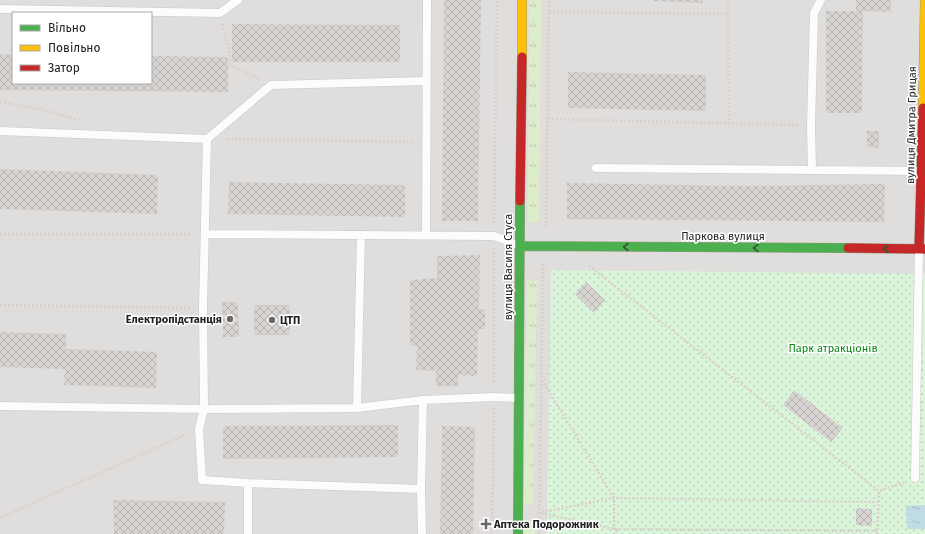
<svg xmlns="http://www.w3.org/2000/svg" width="925" height="534" viewBox="0 0 925 534" font-family="'Fira Sans',sans-serif">
<defs>
<pattern id="grass-tufts" width="24" height="20" patternUnits="userSpaceOnUse"><rect width="24" height="20" fill="#ddeccb"/><path d="M3 7l-1-3M5 7V3M7 7l1-3M15 17l-1-3M17 17v-4M19 17l1-3" fill="none" stroke="#bdcaae"/></pattern>
<pattern id="park-dots" width="8" height="8" patternUnits="userSpaceOnUse"><rect width="8" height="8" fill="#daf5da"/><path d="M2 2h.1M6 6h.1" fill="none" stroke="#bbd2bb" stroke-width="1.8" stroke-linecap="round"/></pattern>
<pattern id="water-ripples" width="26" height="14" patternUnits="userSpaceOnUse"><rect width="26" height="14" fill="#bfdbe3"/><path d="M2 4q2-2 4 0t4 0M15 11q2-2 4 0t4 0" fill="none" stroke="#a4bcc2"/></pattern>
<pattern id="building-cross-hatch" width="8" height="8" patternUnits="userSpaceOnUse"><rect width="8" height="8" fill="#d7d4d2"/><path d="M0 0l8 8M0 8l8-8" fill="none" stroke="#b8b6b4"/></pattern>
</defs>
<rect width="100%" height="100%" fill="#f0eeeb"/>
<!-- residential -->
<path fill="#dfdedc" fill-rule="evenodd" d="M0,0H925V534H0ZM13,13H151V83H13Z"/>
<!-- grass -->
<path fill="url(#grass-tufts)" d="M529,0H541L539,222H528Z
M527,280L537,281L533,505H524Z
M535,519V534H524V520Z"/>
<!-- park -->
<path fill="url(#park-dots)" d="M551,270L925,274V534H547Z"/>
<!-- water -->
<path fill="url(#water-ripples)" d="M925,505V529H907L906,506Z"/>
<!-- building -->
<path fill="url(#building-cross-hatch)" d="M444,0H481L478,221H442Z
M653,0H703V3L653,1Z
M856,0H891V12L863,11L862,113H826V11H856Z
M232,24L400,25V62H232Z
M0,54L13,55V83H151V56L228,57V92L0,90Z
M568,72L706,75V111L568,108Z
M867,131H879V148L867,147Z
M0,169L158,175L157,214L0,209Z
M229,182L405,185V217L228,214Z
M567,183L744,186L885,184L884,222L567,219Z
M480,255L479,309H485V329H478L477,376L458,375V386H436V371L416,370L417,346L410,345V280L437,278V256Z
M586,282L605,300L594,313L575,294Z
M222,302H238L239,337H223Z
M254,305H290V335H254Z
M0,332L66,334V349L157,352L156,388L64,385L65,369L0,367Z
M794,390L843,428L831,442L783,405Z
M398,425V457L223,459V426Z
M442,426L475,427L473,534H440Z
M113,500L225,502L224,534H114Z
M856,508L872,509V526L856,525Z"/>
<g fill="none" stroke-linecap="round" stroke-linejoin="round">
<!-- lane casing -->
<g stroke="#c9c8c7" stroke-width="9">
<path id="lane" d="M0,9L220,13L238,0
M0,131L207,139L271,85L427,81
M207,139L203,308L204,409L199,429L202,480L248,483L421,489
M596,168L921,171
M812,170L811,126L814,13L821,0
M205,234L494,236L518,245
M361,235L357,408L423,400L494,397L518,398
M426,235L427,0
M0,406L204,409L357,408
M915,478L919,250
M248,534V483
M422,534L421,489L423,400"/>
</g>
<!-- fast casing -->
<g stroke="#999a82" stroke-width="10">
<path id="fast" d="M520,246L848,248
M518,534L520,201"/>
</g>
<!-- slow casing -->
<g stroke="#999a82" stroke-width="10">
<path id="slow" d="M522,57V0
M923,108L925,0"/>
</g>
<!-- jam casing -->
<g stroke="#999a82" stroke-width="10">
<path id="jam" d="M520,201L522,57
M848,248L925,249
M919,249L923,108"/>
</g>
<!-- path -->
<path stroke="#dccecd" stroke-width="2.5" stroke-dasharray="2 2" stroke-linecap="butt" d="M549,12L728,14V0
M728,14L729,123
M222,24L230,53V65L260,79
M0,102L43,110L80,120
M548,119L799,125
M227,139L414,142
M494,223L497,0
M546,227L549,0
M0,234H192
M494,248V385
M589,266L879,491
M0,305L191,308
M542,380L614,498V529L618,534
M538,513L614,498L878,502
M541,513L614,529L877,531
M0,518L187,434
M492,534L494,408
M539,534L543,264
M877,534L879,491L905,482"/>
<!-- lane -->
<use href="#lane" stroke="#fdfcfc" stroke-width="8"/>
<!-- fast -->
<use href="#fast" stroke="#4caf50" stroke-width="9"/>
<!-- slow -->
<use href="#slow" stroke="#ffc107" stroke-width="9"/>
<!-- jam -->
<use href="#jam" stroke="#c62828" stroke-width="9"/>
</g>
<!-- one-way arrows -->
<defs><path id="oneway-chevron" d="M-2-3.5L2.5 0L-2 3.5" fill="none" stroke-width="1.6" stroke-linecap="round" stroke-linejoin="round"/></defs>
<g stroke="#335a34">
<use href="#oneway-chevron" transform="translate(626 247) rotate(-180)"/>
<use href="#oneway-chevron" transform="translate(756 248) rotate(-180)"/>
<use href="#oneway-chevron" transform="translate(886 249) rotate(-180)"/>
</g>
<!-- markers -->
<g fill="#6a6968" stroke="#fff" stroke-width="1.5">
<circle cx="230" cy="319" r="4"/>
<circle cx="272" cy="320" r="4"/>
<path d="M484 518h4v4h4v4h-4v4h-4v-4h-4v-4h4z"/>
</g>
<g text-anchor="middle" stroke-width="3" stroke-linejoin="round" paint-order="stroke">
<!-- street labels -->
<g font-size="11" fill="#222" stroke="#fff">
<text transform="translate(911 125) rotate(-89)" y="4">вулиця Дмитра Грицая</text>
<text x="723" y="240">Паркова вулиця</text>
<text transform="translate(508 267) rotate(-90)" y="4">вулиця Василя Стуса</text>
</g>
<!-- poi labels -->
<g font-size="11" font-weight="bold" fill="#222" stroke="#fff" text-anchor="start">
<text x="222" y="323" text-anchor="end">Електропідстанція</text>
<text x="280" y="324">ЦТП</text>
<text x="494" y="528">Аптека Подорожник</text>
</g>
<!-- park labels -->
<g font-size="11" fill="#0c8416" stroke="#fff">
<text x="833" y="352">Парк атракціонів</text>
</g>
</g>
<!-- legend -->
<rect x="12" y="12" width="140" height="72" fill="#ffffff" stroke="#a7a7a7"/>
<rect x="20" y="25" width="20" height="6" fill="#4caf50" stroke="#a7a7a7"/>
<text x="48" y="32" font-size="12" fill="#222222">Вільно</text>
<rect x="20" y="45" width="20" height="6" fill="#ffc107" stroke="#a7a7a7"/>
<text x="48" y="52" font-size="12" fill="#222222">Повільно</text>
<rect x="20" y="65" width="20" height="6" fill="#c62828" stroke="#a7a7a7"/>
<text x="48" y="72" font-size="12" fill="#222222">Затор</text>
</svg>
